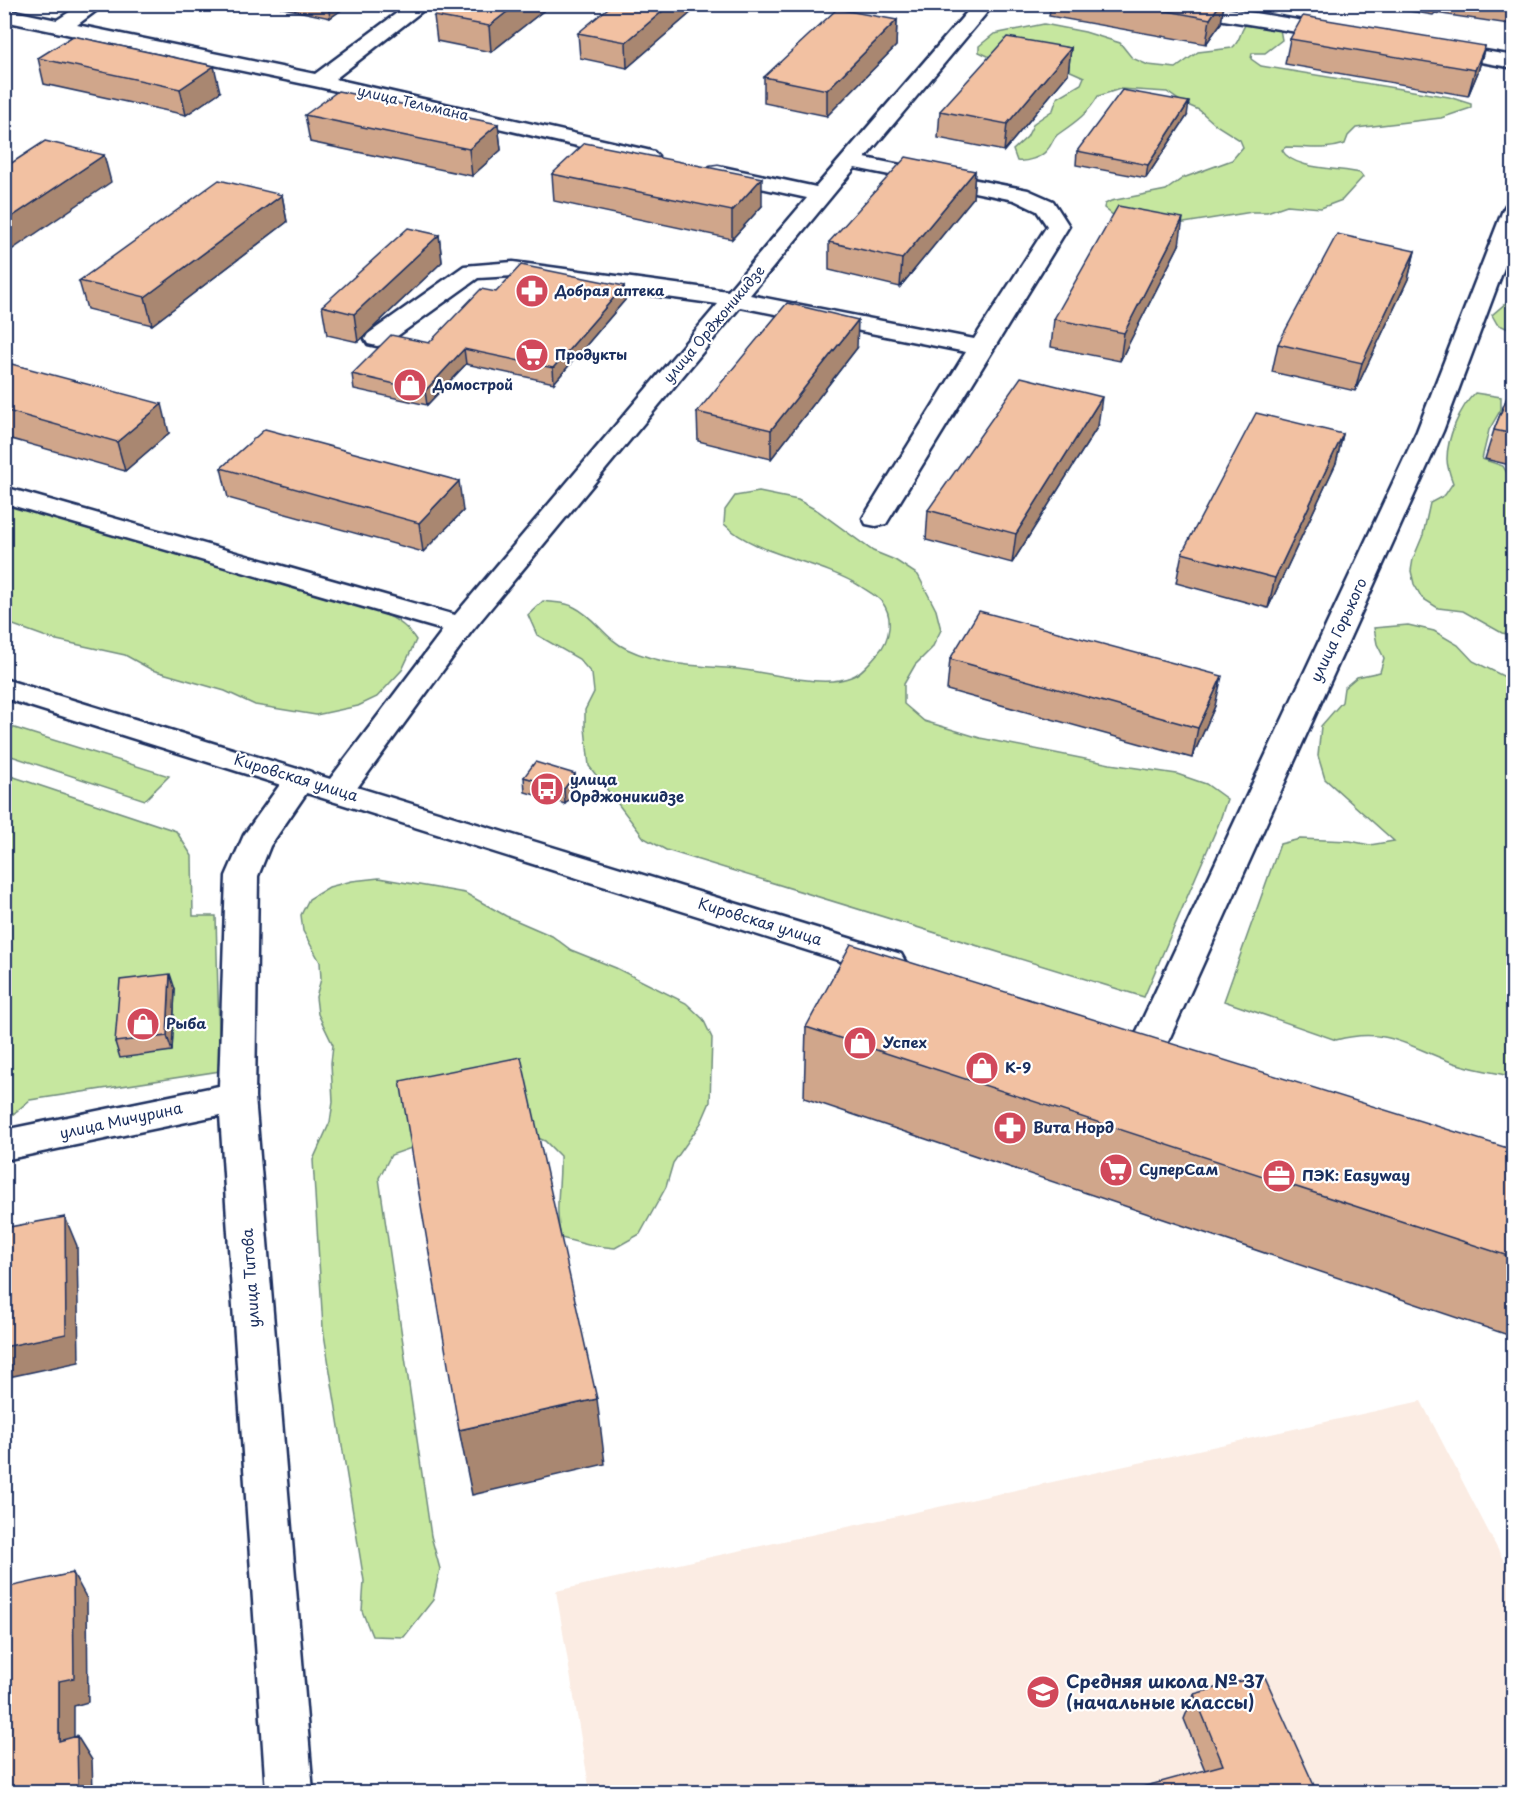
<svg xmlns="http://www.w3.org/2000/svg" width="1518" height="1797" viewBox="0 0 1518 1797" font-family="'Playpen Sans',sans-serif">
<rect width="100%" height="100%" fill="#fff"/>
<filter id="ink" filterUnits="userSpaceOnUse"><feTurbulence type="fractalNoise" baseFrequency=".0167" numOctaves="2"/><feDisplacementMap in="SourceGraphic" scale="12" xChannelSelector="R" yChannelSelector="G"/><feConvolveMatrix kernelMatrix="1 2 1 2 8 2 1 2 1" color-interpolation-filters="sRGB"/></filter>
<g filter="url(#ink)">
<!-- built -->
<path fill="#fbece3" d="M1421,1401L1513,1579V1792H590L556,1591Z"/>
<!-- green -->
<path fill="#c6e79f" stroke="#708b7e" stroke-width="1.5" d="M1248,22L1269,24L1280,29L1282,40L1265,53H1252L1251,59L1261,66L1449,97L1471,104V108L1441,118L1356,128L1348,136L1345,144C1323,151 1308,147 1286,147L1282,150C1293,170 1339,168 1360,173L1363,177L1342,200L1321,208L1287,205L1267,212H1252L1178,224L1113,215L1104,208L1105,204L1111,201L1166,190L1183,178L1232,160L1243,147L1240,140L1216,125L1199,110L1183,103L1167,92L1120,89L1098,96C1088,114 1074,123 1057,135C1052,140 1052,145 1047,150C1041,158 1026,162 1017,161L1013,150L1027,137L1034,123L1053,110L1057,98L1081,84L1084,77L1066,69L990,57L979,52V46L994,34L1044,24L1085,32L1120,43L1132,58L1148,65L1176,68L1198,52L1232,48C1242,40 1239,30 1248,22Z
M1513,297V331L1497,324L1492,315Z
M1475,393L1501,397V409L1489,430L1482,459L1503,466L1513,483V635L1502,633L1463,611L1438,608L1422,598L1414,584L1411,571L1413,559L1423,535L1430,503L1445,495L1453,483C1450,475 1447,467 1447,459C1447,438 1460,407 1475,393Z
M759,492L798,500L818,511L873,551L895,560L918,575L936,610L941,630L932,648L915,665L904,684V704L924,721L980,738L1110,764L1177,774L1206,784L1227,799L1219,823L1144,997L666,850L644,838L589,766L585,728V710L594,692L592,674L579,659L537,635L528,615L543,601C552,603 565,602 574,607C595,617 605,639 627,649C663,666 700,666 738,669C769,672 822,689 851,677C861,674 871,661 878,653C890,640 894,617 882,602C877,596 867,591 860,586C820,561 755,555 724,524L725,510L735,496Z
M4,498L354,601C378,614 401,615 416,640L402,670L377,697L358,706L316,715L255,705L225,691L152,670L125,655L52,639L5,622Z
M1408,625L1434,631L1458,645L1473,661L1513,681V1077C1491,1071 1467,1069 1446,1060C1405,1044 1383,1027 1336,1040L1224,1001L1280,844L1300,839L1350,841L1370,845L1394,841L1325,779L1318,756L1321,726L1342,702L1344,688L1357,677L1380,672L1384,658L1377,644L1374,628Z
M5,725L169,776L145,800L5,754Z
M5,774L176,831L192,856L193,916H216L220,1071L30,1100L5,1121Z
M379,878L465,893L506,916L552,936L571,950L616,968L686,1003L703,1019L712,1038L710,1102L701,1123L673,1163L666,1187L640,1234L615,1248L588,1245L561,1238C554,1208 561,1186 560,1156L545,1141L522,1131L417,1146L391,1155L379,1178L431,1536L440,1569L433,1600L404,1637L372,1636L362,1611L364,1581L323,1328L313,1160L330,1122L333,1102L331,1063L333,1045L318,1014L316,997L321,979L320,962L303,931L301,915L309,899L329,887L352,881Z"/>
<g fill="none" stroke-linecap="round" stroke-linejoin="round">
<!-- minor casing -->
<g stroke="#1b2f5e" stroke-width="5">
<path id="minor" d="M82,4H105L77,25L315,74L409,4H431L335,79L647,150L654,152L658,156L654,160L647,162L319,87L4,21V9L57,20Z
M974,4H994L865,158L1028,190L1053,201L1069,226L886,524L876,526L866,524L863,518L966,352L740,307L471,632L349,799L338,802L327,799L322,791L327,783L443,630L4,503V487L455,615L718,304L513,276L478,278L386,344L377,346L368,344L365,339L368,334L464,266L513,262L728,291L807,198L710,177L707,172L710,167L718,166L816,187ZM855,168L1014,200L1037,211L1047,226L974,339L750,295Z
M1153,4H1200L1340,27L1347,29L1350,33L1347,37L1340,39L1162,10L1155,8Z
M1438,43L1514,56V68L1431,53L1428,49L1431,45Z
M1514,204V241L1443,431L1167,1044L1161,1054L1149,1058L1137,1054L1131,1044L1417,431L1503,210L1506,205Z
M300,768L311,772L316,779L270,846L258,876L255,1097L313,1792H266L220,1115L4,1160V1130L219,1086L226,876L244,835L289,772Z"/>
</g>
<!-- major casing -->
<g stroke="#1b2f5e" stroke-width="5">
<path id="major" d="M4,679L901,954L906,963L901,972L889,976L4,698Z"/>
</g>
<!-- minor -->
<use href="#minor" fill="#fff" fill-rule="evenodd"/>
<!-- major -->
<use href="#major" fill="#fff" fill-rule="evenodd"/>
</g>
<!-- wall -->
<path fill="#d0a68b" stroke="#1b2f5e" stroke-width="1.5" d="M278,4H350L330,18L278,7Z
M449,4H552L491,52L437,41L434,16Z
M701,4L627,68L580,58L578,33Z
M1051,4H1224L1221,23L1206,44L1049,16Z
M1366,4H1514V13L1509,24L1435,13L1433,15Z
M897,20L896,46L827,116L764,103V77Z
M1290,39L1485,46L1478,72L1468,96L1285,64Z
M1071,48L1068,74L1004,151L938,138L940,111Z
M38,58L220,92L186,115L44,84Z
M305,115L498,124L501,150L472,176L310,142Z
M1187,116L1146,178L1076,165L1077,151Z
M975,171L973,198L900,287L829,270V242Z
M552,174L762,206L732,239L554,201Z
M282,195L287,222L152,325L87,309L79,281Z
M439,235L442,262L358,342L327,335L322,306Z
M1179,245L1120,361L1051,347L1054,319Z
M1415,251L1408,279L1355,391L1272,372L1278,344Z
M624,286L625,300L554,383L466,364L427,405L354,389L352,374L429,343L496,292Z
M857,348L771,459L698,441L697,412Z
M4,362L169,433L125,471L4,437Z
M1514,380V466L1485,459L1494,430Z
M1098,426L1012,563L926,540L928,510Z
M1343,434L1336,463L1268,608L1176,583L1182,553Z
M221,468L463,511L423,552L228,498Z
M950,659L1215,706L1192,758L947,690Z
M524,777L577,790L565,804L525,792Z
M175,989L172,1051L120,1058L115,1042Z
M806,1027L1514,1150V1337L804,1098Z
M1194,1694L1317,1792L1205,1770L1184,1719Z"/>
<!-- shaded-wall -->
<path fill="#a98771" stroke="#1b2f5e" stroke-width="1.5" d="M328,4H350L330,18Z
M517,4H552L491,52L489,26Z
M671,4H701L627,68L626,42Z
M1220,4H1224L1221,23L1206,44L1210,19Z
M1514,6V13L1509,24Z
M897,20L896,46L827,116V90Z
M1485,46L1478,72L1468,96L1475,70Z
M1071,48L1068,74L1004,151L1007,124Z
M214,66L220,92L186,115L180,89Z
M1189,102L1187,116L1146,178L1148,165Z
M498,124L501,150L472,176L469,149Z
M104,155L111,182L4,255V222Z
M975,171L973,198L900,287L902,259Z
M762,178V206L732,239V211Z
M282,195L287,222L152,325L145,297Z
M1183,218L1179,245L1120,361L1124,333Z
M439,235L442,262L358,342L354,314Z
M1415,251L1408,279L1355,391L1362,363Z
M624,286L625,300L554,383L553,368Z
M858,320L857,348L771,459V430Z
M464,349L466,364L427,405L425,391Z
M1102,397L1098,426L1012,563L1016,534Z
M162,404L169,433L125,471L117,442Z
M1343,434L1336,463L1268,608L1275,578Z
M459,481L463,511L423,552L419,523Z
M1222,676L1215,706L1192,758L1198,728Z
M575,774L577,790L565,804L564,789Z
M170,974L175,989L172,1051L167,1036Z
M65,1217L77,1246L79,1362L4,1378V1347Z
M597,1399L605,1464L472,1495L459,1430Z
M73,1573L87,1599L88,1702L74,1706V1765L59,1741V1681Z
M77,1736L92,1760L93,1792H64Z"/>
<!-- building -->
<path fill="#f2c1a2" stroke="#1b2f5e" stroke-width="1.5" d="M449,4H517L489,26L434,16Z
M613,4H671L626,42L578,33Z
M1130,4H1220L1210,19Z
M837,9L897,20L827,90L764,77Z
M1303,16L1485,46L1475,70L1290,39Z
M73,36L214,66L180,89L38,58Z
M1007,37L1071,48L1007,124L940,111Z
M1122,90L1189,102L1148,165L1077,151Z
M338,91L498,124L469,149L305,115Z
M45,141L104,155L4,222V168Z
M585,143L762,178L732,211L552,174Z
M906,157L975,171L902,259L829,242Z
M219,180L282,195L145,297L79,281Z
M1118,206L1183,218L1124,333L1054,319Z
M408,228L439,235L354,314L322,306Z
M1337,234L1415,251L1362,363L1278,344Z
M521,265L624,286L553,368L464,349L425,391L352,374L391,335L429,343L481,289L496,292Z
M787,303L858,320L771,430L697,412Z
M4,362L162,404L117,442L4,410Z
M1021,377L1102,397L1016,534L928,510Z
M1514,380V434L1494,430Z
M1256,413L1343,434L1275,578L1182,553Z
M265,429L459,481L419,523L221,468Z
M979,611L1222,676L1198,728L950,659Z
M535,762L575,774L564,789L524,777Z
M851,944L1514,1150V1258L806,1027Z
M170,974L167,1036L115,1042L120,980Z
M521,1057L597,1399L459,1430L400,1081Z
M65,1217L66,1334L4,1347V1228Z
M73,1573L74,1678L59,1681V1741L77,1736L78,1789L64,1792H4V1588Z
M1264,1675L1317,1792H1124L1223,1765L1194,1694Z
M803,1788L804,1792H789Z"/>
</g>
<!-- icons -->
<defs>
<g id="pharmacy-disc" transform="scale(1.725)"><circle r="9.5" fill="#d1495b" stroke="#fff"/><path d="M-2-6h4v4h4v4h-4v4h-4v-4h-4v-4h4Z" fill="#fff"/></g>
<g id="supermarket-disc" transform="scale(1.725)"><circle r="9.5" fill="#d1495b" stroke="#fff"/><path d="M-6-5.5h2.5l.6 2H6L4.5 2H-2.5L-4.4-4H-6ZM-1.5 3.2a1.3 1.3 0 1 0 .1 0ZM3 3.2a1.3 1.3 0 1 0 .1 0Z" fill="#fff"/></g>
<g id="shop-disc" transform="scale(1.725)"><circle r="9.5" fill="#d1495b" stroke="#fff"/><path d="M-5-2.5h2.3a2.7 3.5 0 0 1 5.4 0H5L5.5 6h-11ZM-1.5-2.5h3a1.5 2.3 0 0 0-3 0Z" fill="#fff"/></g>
<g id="bus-disc" transform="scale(1.725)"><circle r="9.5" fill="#d1495b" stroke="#fff"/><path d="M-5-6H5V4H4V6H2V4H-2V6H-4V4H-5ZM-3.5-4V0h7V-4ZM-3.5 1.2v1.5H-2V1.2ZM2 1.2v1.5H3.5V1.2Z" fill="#fff"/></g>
<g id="office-disc" transform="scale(1.725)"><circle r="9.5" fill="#d1495b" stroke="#fff"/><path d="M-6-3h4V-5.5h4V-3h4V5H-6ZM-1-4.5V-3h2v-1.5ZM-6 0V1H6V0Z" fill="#fff"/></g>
<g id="school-disc" transform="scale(1.725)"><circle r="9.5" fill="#d1495b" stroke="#fff"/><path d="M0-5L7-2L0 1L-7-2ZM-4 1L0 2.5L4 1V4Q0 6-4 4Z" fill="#fff"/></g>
</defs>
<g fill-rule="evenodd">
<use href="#pharmacy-disc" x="532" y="291"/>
<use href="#supermarket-disc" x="532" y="355"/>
<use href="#shop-disc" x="410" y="385"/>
<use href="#bus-disc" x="547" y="789"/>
<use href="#shop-disc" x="143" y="1024"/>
<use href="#shop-disc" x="860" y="1043"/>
<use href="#shop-disc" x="982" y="1068"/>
<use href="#pharmacy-disc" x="1010" y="1128"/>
<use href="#supermarket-disc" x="1116" y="1170"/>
<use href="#office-disc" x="1279" y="1176"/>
<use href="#school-disc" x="1043" y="1692"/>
</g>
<g text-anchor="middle" stroke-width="4.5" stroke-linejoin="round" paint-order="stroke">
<!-- far-street labels -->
<g font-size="14" fill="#1b2f5e" stroke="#fff">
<text transform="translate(413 103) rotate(13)" y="5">улица Тельмана</text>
<text transform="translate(714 324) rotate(-50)" y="5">улица Орджоникидзе</text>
</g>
<!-- far-poi labels -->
<g font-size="14" font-weight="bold" fill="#1b2f5e" stroke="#fff" text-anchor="start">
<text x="555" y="296">Добрая аптека</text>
<text x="555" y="360">Продукты</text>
<text x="433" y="390">Домострой</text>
</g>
<!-- street labels -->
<g font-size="15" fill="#1b2f5e" stroke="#fff">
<text transform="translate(1339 630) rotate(-65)" y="5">улица Горького</text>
<text transform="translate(296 778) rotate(17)" y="5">Кировская улица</text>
<text transform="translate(760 922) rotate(17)" y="5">Кировская улица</text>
<text transform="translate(121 1121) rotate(-12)" y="5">улица Мичурина</text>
<text transform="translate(251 1278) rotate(-94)" y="5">улица Титова</text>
</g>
<!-- poi labels -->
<g font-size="15" font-weight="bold" fill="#1b2f5e" stroke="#fff" text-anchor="start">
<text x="570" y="785">улица<tspan x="570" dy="17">Орджоникидзе</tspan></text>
<text x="166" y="1029">Рыба</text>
<text x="883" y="1048">Успех</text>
<text x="1005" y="1073">K-9</text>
<text x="1033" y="1133">Вита Норд</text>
<text x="1139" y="1175">СуперСам</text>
<text x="1302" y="1181">ПЭК: Easyway</text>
</g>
<!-- near-poi labels -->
<g font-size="18" font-weight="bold" fill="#1b2f5e" stroke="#fff" text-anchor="start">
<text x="1066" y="1688">Средняя школа № 37<tspan x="1066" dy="21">(начальные классы)</tspan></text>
</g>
</g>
<!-- margin -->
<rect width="1518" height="1797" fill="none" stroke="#fff" stroke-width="24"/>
<rect x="12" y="12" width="1494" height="1773" fill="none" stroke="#1b2f5e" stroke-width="2" filter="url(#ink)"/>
</svg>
